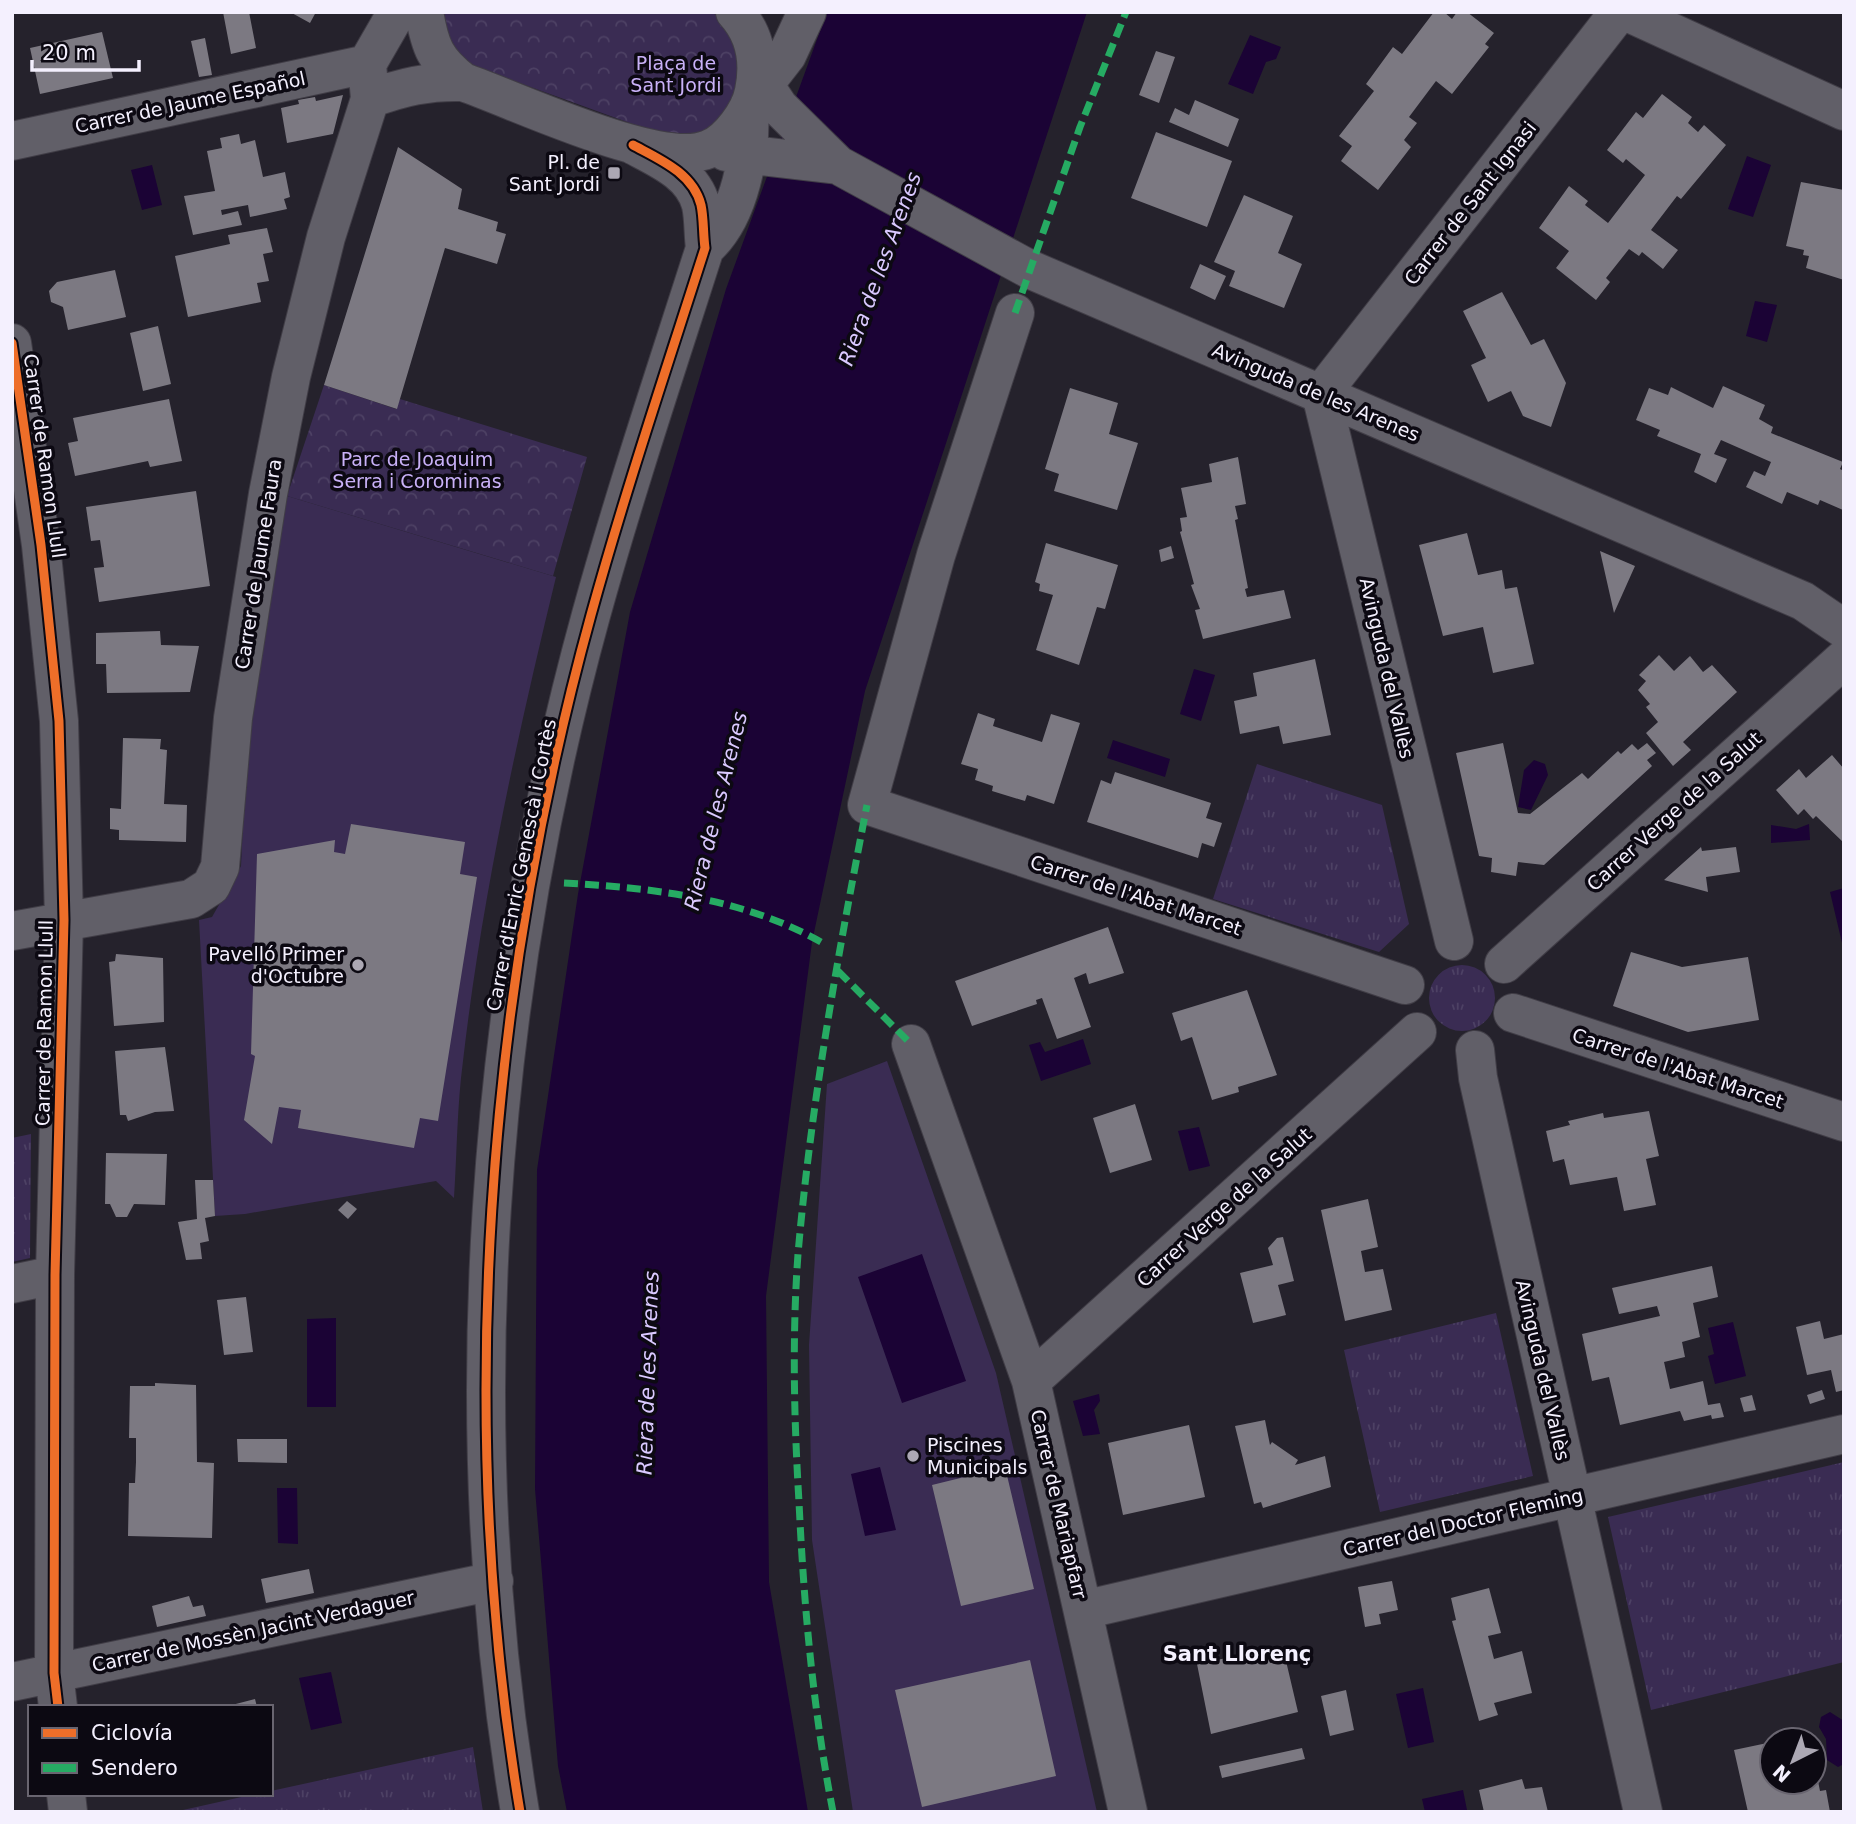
<svg xmlns="http://www.w3.org/2000/svg" width="1856" height="1824" viewBox="0 0 1856 1824" font-family="'DejaVu Sans',sans-serif">
<defs>
<pattern id="grass-tufts" width="24" height="20" patternUnits="userSpaceOnUse" patternTransform="scale(1.75)"><rect width="24" height="20" fill="#3a2c53"/><path d="M3 7l-1-3M5 7V3M7 7l1-3M15 17l-1-3M17 17v-4M19 17l1-3" fill="none" stroke="#4d4164"/></pattern>
<pattern id="forest-crowns" width="20" height="18" patternUnits="userSpaceOnUse" patternTransform="scale(1.75)"><rect width="20" height="18" fill="#3a2c53"/><path d="M2 6a3 3 0 1 1 6 0M12 15a3 3 0 1 1 6 0" fill="none" stroke="#4d4164"/></pattern>
</defs>
<rect width="100%" height="100%" fill="#25222c"/>
<!-- grass -->
<path fill="url(#grass-tufts)" d="M1257,764L1382,805L1409,924L1379,952L1213,899Z
M1429 998a33 33 0 1 1 66 0a33 33 0 1 1-66 0Z
M31,1134L30,1258L12,1262V1138Z
M1496,1313L1533,1476L1380,1512L1344,1350Z
M1844,1462V1662L1651,1710L1608,1517Z
M473,1747L483,1812H174L255,1794H271V1791Z"/>
<!-- forest -->
<path fill="url(#forest-crowns)" d="M438,12H711L726,21L742,46L734,98L707,134H660L462,62L447,50Z
M324,385L396,409L400,399L587,457L553,576L287,496Z"/>
<!-- garden -->
<path fill="#3a2c53" d="M287,496L556,577C517,737 482,897 463,1061C457,1106 457,1153 454,1198L436,1181L245,1214L215,1216L199,920L212,917L241,866L247,739Z
M887,1061L996,1373L1097,1812H853L812,1540L809,1345L827,1084Z"/>
<!-- water -->
<path fill="#1b0335" d="M827,12H1087L865,691L812,942L766,1296L769,1582L808,1812H567L558,1766L535,1489L537,1170L578,894L630,612L726,289Z
M1250,35L1281,47L1276,59L1266,62L1253,94L1228,84Z
M1747,156L1771,165L1753,217L1728,209Z
M152,165L162,205L142,210L131,170Z
M1755,301L1777,305L1767,342L1746,336Z
M1194,669L1215,675L1201,721L1180,714Z
M1113,740L1170,759L1165,777L1107,758Z
M1534,760L1545,764L1548,775L1531,810L1518,807L1524,770Z
M1809,824L1810,840L1771,843V825L1796,829Z
M1844,888V947H1843L1830,892Z
M1083,1039L1091,1064L1041,1081L1029,1045L1040,1042L1045,1052Z
M1199,1127L1210,1166L1189,1171L1178,1131Z
M922,1254L966,1381L902,1403L858,1277Z
M336,1318V1407H307V1319Z
M1733,1322L1746,1376L1715,1384L1708,1356L1714,1354L1708,1328Z
M1099,1394L1100,1401L1094,1410L1100,1434L1083,1436L1073,1401Z
M880,1467L896,1530L865,1536L851,1474Z
M277,1488H297L298,1544L278,1543Z
M331,1672L342,1723L311,1730L299,1678Z
M1423,1688L1434,1742L1408,1748L1396,1694Z
M1830,1712L1844,1721V1764L1838,1767L1827,1760L1826,1739L1819,1727L1821,1717Z
M1463,1790L1467,1810L1425,1812L1422,1799Z"/>
<!-- building -->
<path fill="#7c7982" d="M223,12H249L256,48L231,54Z
M290,12H316L310,23Z
M1434,12H1444L1452,19L1457,12H1467L1494,33L1485,44L1489,47L1452,94L1436,81L1409,117L1417,123L1404,140L1411,147L1378,190L1341,161L1352,146L1339,136L1374,91L1366,84L1393,47L1402,54Z
M102,32L113,78L40,94L30,48Z
M205,38L212,75L199,77L191,41Z
M1156,51L1175,57L1159,103L1139,95Z
M1662,94L1692,117L1688,123L1698,132L1704,125L1726,145L1681,199L1677,196L1651,230L1678,250L1663,269L1642,252L1639,256L1629,249L1606,278L1610,282L1596,300L1556,268L1569,251L1539,228L1569,186L1588,201L1585,205L1608,223L1645,175L1626,159L1623,163L1607,150L1636,112L1643,118Z
M343,95L333,134L287,143L281,108L299,104L298,100L315,97L316,101Z
M1195,100L1239,119L1228,147L1169,122L1175,108L1189,115Z
M1156,132L1232,161L1207,227L1131,198Z
M239,134L241,144L255,140L263,177L285,172L290,197L284,199L287,209L250,217L248,205L221,210L222,215L238,211L242,225L193,235L184,196L215,191L207,151L222,148L220,138Z
M398,147L462,189L458,209L498,222L496,231L506,234L497,264L445,248L397,409L324,385Z
M1801,182L1844,190V280L1806,268L1809,256L1803,255L1804,250L1786,246Z
M1244,195L1293,216L1278,253L1302,264L1284,308L1229,286L1235,271L1214,262Z
M267,228L273,252L263,254L269,281L257,283L261,302L188,317L175,256L230,244L228,235Z
M1200,264L1226,276L1215,300L1190,288Z
M115,270L126,317L68,330L63,307L51,302L49,291L57,282Z
M1502,292L1531,345L1544,339L1566,383L1551,427L1523,416L1511,391L1488,402L1471,365L1486,358L1463,311Z
M158,326L171,384L143,391L130,333Z
M1723,386L1765,405L1759,419L1773,427L1771,433L1843,462L1840,469L1844,471L1843,510L1820,500L1818,505L1787,492L1782,504L1746,487L1754,471L1765,476L1771,462L1721,440L1714,454L1727,459L1716,483L1694,472L1701,454L1657,436L1660,430L1636,420L1649,388L1668,395L1671,387L1713,408Z
M1070,388L1118,403L1109,434L1138,443L1117,510L1054,491L1059,474L1045,469Z
M169,399L182,461L150,467L148,461L75,476L68,443L78,441L73,418Z
M1238,457L1246,504L1235,506L1238,519L1235,520L1248,588L1245,589L1247,597L1284,590L1291,618L1203,639L1195,610L1200,609L1191,585L1194,584L1180,532L1182,531L1180,518L1187,517L1181,488L1212,482L1209,464Z
M196,491L210,586L99,602L94,568L104,567L100,540L91,541L86,507Z
M1467,533L1478,575L1502,570L1505,589L1517,587L1534,664L1493,673L1483,627L1443,636L1419,545Z
M1046,543L1118,565L1105,609L1097,607L1079,665L1036,650L1053,595L1039,591L1040,584L1035,582Z
M1171,546L1174,558L1161,562L1159,550Z
M1600,551L1635,566L1614,613Z
M160,631L161,645L199,646L190,692L107,693L106,664H96V633Z
M1659,655L1674,671L1690,656L1703,672L1712,665L1737,692L1683,742L1691,750L1673,766L1646,733L1658,722L1646,707L1650,704L1638,690L1646,681L1639,675Z
M1315,659L1331,735L1283,744L1279,726L1240,734L1234,701L1257,696L1253,673Z
M978,713L995,719L993,726L1042,742L1051,714L1080,723L1054,804L1027,795L1025,801L992,791L993,786L975,780L978,769L961,764Z
M123,738L161,739L160,749L167,750L164,804L187,805L186,842L119,840V830L110,829V808L121,809Z
M1503,743L1518,813L1530,814L1582,773L1588,779L1618,751L1621,754L1632,744L1638,750L1647,743L1656,753L1647,760L1652,766L1544,865L1518,862L1516,876L1491,872L1492,858L1479,856L1456,753Z
M1832,755L1844,769V843L1816,816L1813,819L1804,809L1798,815L1776,790L1799,769L1806,778Z
M1115,772L1211,803L1206,818L1222,823L1214,847L1202,843L1198,858L1087,822L1101,780L1111,784Z
M351,824L465,842L460,874L477,877L438,1121L420,1118L414,1148L298,1128L301,1110L279,1107L272,1144L244,1120L255,1056L251,1054L257,854L335,840L334,852L345,854Z
M1701,847L1702,851L1736,847L1740,872L1706,877L1708,892L1664,880Z
M1108,927L1124,973L1089,984L1086,973L1074,978L1091,1027L1057,1039L1042,998L1036,1000L1037,1004L972,1026L955,981Z
M1631,952L1682,967L1748,957L1759,1020L1688,1032L1613,1006Z
M116,954L163,958L164,1022L114,1026L109,962L115,961Z
M1247,990L1277,1075L1238,1087L1239,1092L1212,1100L1192,1037L1181,1041L1172,1013Z
M165,1047L174,1111L155,1112L128,1121L126,1115H120L115,1051Z
M1135,1104L1152,1160L1110,1173L1093,1118Z
M1649,1111L1659,1156L1646,1159L1656,1205L1624,1211L1617,1177L1570,1185L1564,1159L1553,1162L1546,1131L1570,1125L1568,1121L1603,1113L1604,1118Z
M106,1153L167,1154L165,1205L134,1204L127,1217H116L110,1204H105Z
M195,1180H213L215,1216L205,1218L209,1241L200,1243L202,1259L186,1260L178,1222L197,1219Z
M1368,1199L1378,1247L1361,1251L1365,1272L1383,1269L1392,1310L1345,1321L1321,1210Z
M347,1201L357,1209L348,1219L338,1210Z
M1283,1237L1294,1281L1278,1285L1286,1315L1253,1323L1240,1273L1273,1265L1268,1248L1277,1238Z
M1712,1266L1718,1297L1693,1303L1700,1337L1682,1342L1685,1357L1664,1362L1670,1389L1703,1381L1708,1405L1720,1403L1724,1417L1712,1419L1711,1415L1684,1421L1680,1411L1620,1425L1609,1377L1592,1381L1582,1334L1660,1316L1657,1306L1619,1314L1612,1288Z
M246,1297L253,1352L224,1355L217,1300Z
M1820,1321L1824,1339L1844,1334V1390L1836,1392L1831,1370L1807,1375L1796,1327Z
M155,1383L196,1385L197,1462L214,1463L212,1538L128,1536L129,1483H135L136,1462V1438H129L130,1386H155Z
M1822,1390L1825,1399L1810,1404L1807,1395Z
M1752,1395L1756,1410L1744,1412L1740,1398Z
M1265,1420L1270,1445L1272,1442L1298,1460L1295,1465L1325,1456L1331,1487L1263,1508L1261,1502L1254,1504L1235,1426Z
M1189,1425L1205,1497L1123,1515L1108,1443Z
M237,1439H287V1463L238,1462Z
M1005,1467L1034,1589L961,1606L932,1485Z
M309,1569L314,1593L266,1603L261,1579Z
M1392,1581L1398,1610L1379,1614L1381,1624L1365,1627L1358,1587Z
M1489,1588L1501,1633L1488,1636L1494,1659L1522,1651L1532,1693L1494,1703L1498,1715L1479,1721L1452,1621L1456,1620L1451,1598Z
M189,1596L193,1607L203,1605L206,1616L157,1627L152,1606Z
M1266,1650L1270,1663L1286,1661L1298,1712L1211,1734L1197,1664Z
M1030,1660L1056,1776L922,1807L895,1690Z
M1346,1690L1354,1730L1330,1736L1321,1696Z
M255,1699L257,1707H228V1706Z
M1772,1742V1782H1814L1815,1766L1820,1791L1826,1790L1830,1812H1748L1734,1750Z
M1302,1748L1305,1759L1222,1778L1219,1766Z
M1522,1779L1525,1789L1542,1787L1548,1812H1484L1479,1790Z"/>
<g fill="none" stroke-linecap="round" stroke-linejoin="round">
<!-- minor casing -->
<g stroke="#403d46" stroke-width="40">
<path id="minor" d="M424,12C430,47 435,60 463,82C516,100 660,170 709,149C729,141 750,112 754,91C760,62 756,35 735,12
M1627,12L1844,111
M757,74L779,107L838,165L1029,269L1803,601L1844,629
M370,99C402,87 428,81 463,82
M752,100L787,55L807,12
M12,141L367,64
M726,152L838,165
M705,248C740,218 752,151 749,106
M1015,313L936,555L867,805L1405,985
M12,343L41,545L59,721L64,920L55,1275L54,1673L58,1707
M1321,394L1454,941
M1321,394L1619,12
M12,931L191,899L211,886L220,867L233,718L268,494L291,377L326,237L370,99L367,64L397,12
M1504,964L1844,659
M1513,1013L1844,1122
M911,1044L1031,1381L1128,1812
M1475,1050L1478,1078L1643,1812
M12,1284L55,1275
M1031,1381L1417,1032
M1083,1610L1844,1434
M12,1682L494,1581
M66,1794L68,1812
M520,1812C455,1422 486,996 591,615C625,492 666,370 705,248C703,234 704,219 701,205C693,173 659,159 633,145"/>
</g>
<!-- minor -->
<use href="#minor" stroke="#615f68" stroke-width="38"/>
<!-- quiet -->
<path stroke="#26ab63" stroke-width="7" stroke-dasharray="14 7" stroke-linecap="butt" d="M1015,313L1080,127L1126,12
M564,883C653,888 743,898 821,942
M838,971L911,1044
M833,1812C813,1709 804,1607 799,1502C794,1420 792,1336 798,1254C811,1104 838,954 867,805"/>
<!-- cycleway casing -->
<g stroke="#0c0912" stroke-width="13">
<path id="cycleway" d="M12,343L41,545L59,721L64,920L55,1275L54,1673L58,1707
M520,1812C455,1422 486,996 591,615C625,492 666,370 705,248C703,234 704,219 701,205C693,173 659,159 633,145"/>
</g>
<!-- cycleway -->
<use href="#cycleway" stroke="#ee6e29" stroke-width="9"/>
</g>
<!-- markers -->
<g fill="#aca8b4" stroke="#0c0912" stroke-width="2.5">
<rect x="607" y="166" width="14" height="14" rx="3.5"/>
<circle cx="358" cy="965" r="7"/>
<circle cx="913" cy="1456" r="7"/>
</g>
<g text-anchor="middle" stroke-width="7" stroke-linejoin="round" paint-order="stroke">
<!-- park labels -->
<g font-size="19" fill="#c9b1f8" stroke="#0c0912">
<text x="676" y="70">Plaça de<tspan x="676" dy="22">Sant Jordi</tspan></text>
<text x="417" y="466">Parc de Joaquim<tspan x="417" dy="22">Serra i Corominas</tspan></text>
</g>
<!-- street labels -->
<g font-size="19" fill="#f4f0fe" stroke="#0c0912">
<text transform="translate(190 102) rotate(-12)" y="7">Carrer de Jaume Español</text>
<text transform="translate(1470 203) rotate(-52)" y="7">Carrer de Sant Ignasi</text>
<text transform="translate(1316 392) rotate(23)" y="7">Avinguda de les Arenes</text>
<text transform="translate(45 456) rotate(82)" y="7">Carrer de Ramon Llull</text>
<text transform="translate(258 564) rotate(-81)" y="7">Carrer de Jaume Faura</text>
<text transform="translate(1387 668) rotate(77)" y="7">Avinguda del Vallès</text>
<text transform="translate(1674 811) rotate(-42)" y="7">Carrer Verge de la Salut</text>
<text transform="translate(521 865) rotate(-79)" y="7">Carrer d'Enric Genescà i Cortès</text>
<text transform="translate(1136 895) rotate(18)" y="7">Carrer de l'Abat Marcet</text>
<text transform="translate(44 1023) rotate(-89)" y="7">Carrer de Ramon Llull</text>
<text transform="translate(1678 1068) rotate(18)" y="7">Carrer de l'Abat Marcet</text>
<text transform="translate(1224 1207) rotate(-42)" y="7">Carrer Verge de la Salut</text>
<text transform="translate(1543 1370) rotate(77)" y="7">Avinguda del Vallès</text>
<text transform="translate(1059 1504) rotate(77)" y="7">Carrer de Mariapfarr</text>
<text transform="translate(1463 1522) rotate(-13)" y="7">Carrer del Doctor Fleming</text>
<text transform="translate(253 1631) rotate(-12)" y="7">Carrer de Mossèn Jacint Verdaguer</text>
</g>
<!-- poi labels -->
<g font-size="19" fill="#f4f0fe" stroke="#0c0912" text-anchor="end">
<text x="600" y="169">Pl. de<tspan x="600" dy="22">Sant Jordi</tspan></text>
<text x="344" y="961">Pavelló Primer<tspan x="344" dy="22">d'Octubre</tspan></text>
<text x="927" y="1452" text-anchor="start">Piscines<tspan x="927" dy="22">Municipals</tspan></text>
</g>
<!-- water labels -->
<g font-size="21" font-style="italic" fill="#dac9ff" stroke="#0c0912">
<text transform="translate(880 269) rotate(-70)" y="7">Riera de les Arenes</text>
<text transform="translate(716 811) rotate(-76)" y="7">Riera de les Arenes</text>
<text transform="translate(648 1373) rotate(-88)" y="7">Riera de les Arenes</text>
</g>
<!-- neighbourhood labels -->
<g font-size="21" font-weight="bold" fill="#f4f0fe" stroke="#0c0912">
<text x="1237" y="1661">Sant Llorenç</text>
</g>
</g>
<!-- border -->
<rect width="1856" height="1824" fill="none" stroke="#f4f0fe" stroke-width="28"/>
<!-- legend -->
<rect x="28" y="1705" width="245" height="91" fill="#0c0912" stroke="#696570" stroke-width="2"/>
<rect x="42" y="1728" width="35" height="10" fill="#ee6e29" stroke="#696570" stroke-width="2"/>
<text x="91" y="1740" font-size="21" fill="#f4f0fe">Ciclovía</text>
<rect x="42" y="1763" width="35" height="10" fill="#26ab63" stroke="#696570" stroke-width="2"/>
<text x="91" y="1775" font-size="21" fill="#f4f0fe">Sendero</text>
<!-- north arrow -->
<g transform="translate(1793 1761) rotate(222)"><circle r="33" fill="#0c0912" stroke="#696570" stroke-width="2"/>
<path d="M0-5L12 26L0 18L-12 26Z" fill="#aca8b4"/>
<text y="-10" font-size="19" font-weight="bold" text-anchor="middle" fill="#f4f0fe">N</text>
</g>
<!-- scale -->
<path d="M32 60v10h107v-10" fill="none" stroke="#f4f0fe" stroke-width="3.5"/>
<text x="42" y="60" font-size="21" fill="#f4f0fe" stroke="#0c0912" stroke-width="5" paint-order="stroke">20 m</text>
</svg>
